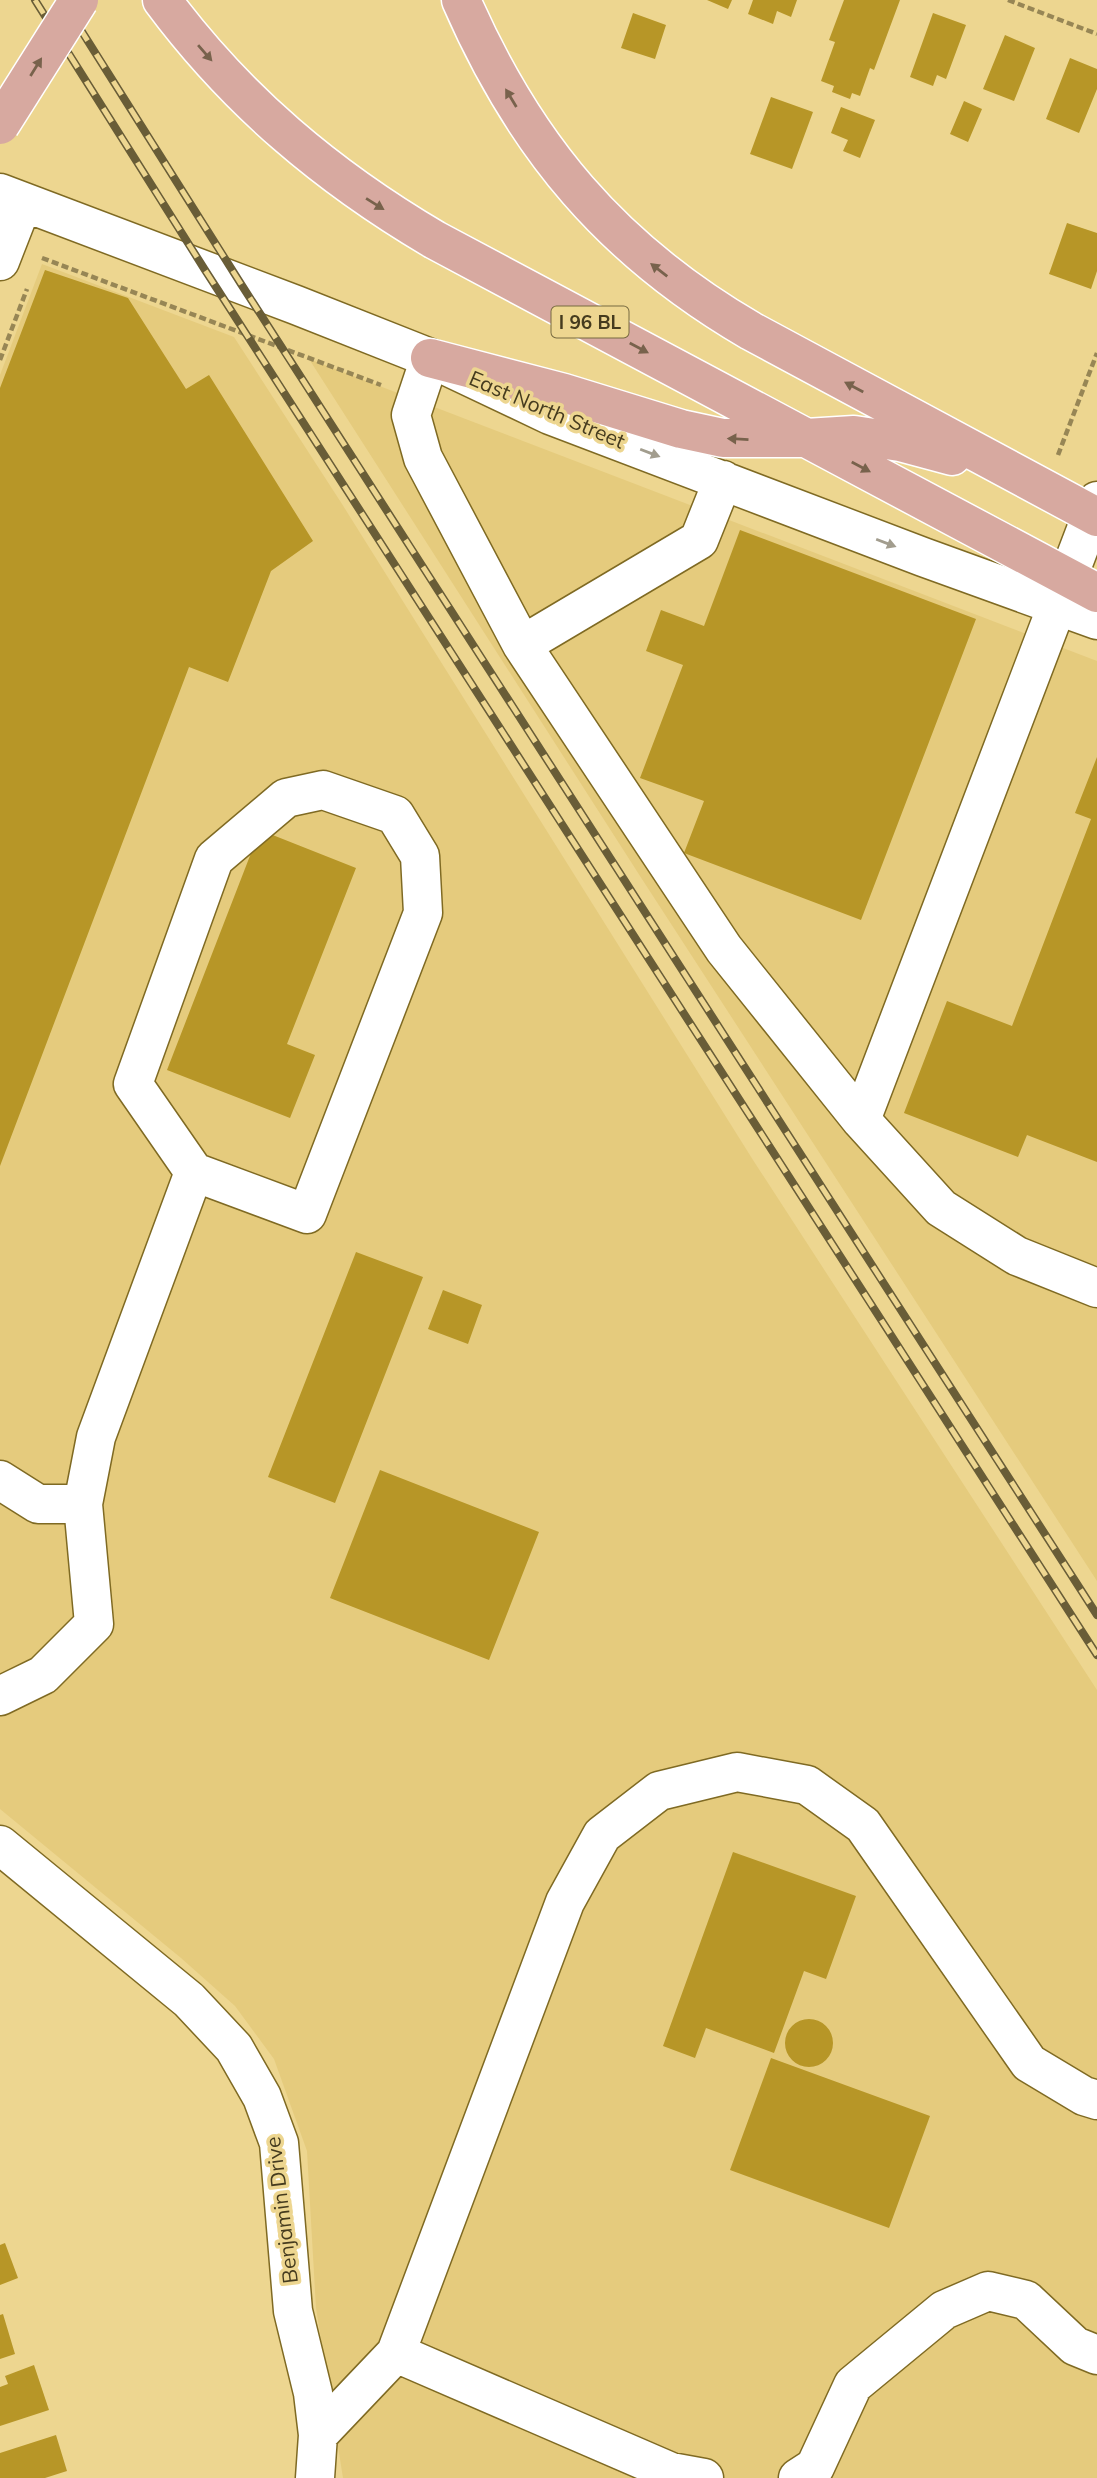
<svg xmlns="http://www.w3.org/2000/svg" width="1097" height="2478" viewBox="0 0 1097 2478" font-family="Mulish,sans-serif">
<rect width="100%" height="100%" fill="#edd690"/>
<!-- built -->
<path fill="#e5cb7d" d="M42,264L234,337L342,504L753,1160L1097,1690V2478H343L316,2308L307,2151L274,2059L235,2006L181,1958L0,1809V375Z
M309,359L1097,661V1581L640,876Z"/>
<!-- building -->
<path fill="#b79627" d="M707,0H732L728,9Z
M753,0H797L791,17L777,11L773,24L748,14Z
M844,0H900L874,70L870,68L860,96L852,93L850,99L832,92L834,86L821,81L835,42L829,40Z
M633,13L666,25L655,59L621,48Z
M933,13L966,25L946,79L937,75L933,86L910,77Z
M1005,35L1035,48L1014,101L983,89Z
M1070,58L1097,69V89L1079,133L1046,119Z
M771,97L813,112L792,169L750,154Z
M964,101L982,109L968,142L950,134Z
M841,107L875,120L860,158L843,151L848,140L831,133Z
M1067,223L1097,233V271L1091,289L1049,274Z
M45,270L128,298L186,389L209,375L313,541L271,571L228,682L189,667L0,1166V388Z
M740,530L976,619L861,920L684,853L704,801L640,778L683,665L646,651L661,610L704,626Z
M1097,757V1162L1027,1135L1018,1157L904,1113L947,1001L1012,1026L1091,819L1075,813Z
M260,830L356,868L287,1044L315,1055L290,1118L167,1070Z
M356,1252L423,1277L335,1503L268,1477Z
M443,1290L482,1305L468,1344L428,1329Z
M380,1470L539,1532L489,1660L330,1598Z
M733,1852L856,1896L826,1979L804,1971L774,2053L706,2028L695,2058L663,2046Z
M785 2043a24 24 0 1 1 48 0a24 24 0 1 1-48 0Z
M771,2058L930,2116L889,2228L730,2170Z
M5,2243L18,2278L0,2285V2245Z
M3,2314L15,2354L0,2359V2315Z
M34,2365L49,2410L0,2426V2387L8,2384L5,2376Z
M56,2435L67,2471L45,2478H0V2453Z"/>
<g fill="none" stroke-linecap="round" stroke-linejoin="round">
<!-- minor casing -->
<g stroke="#7f6a23" stroke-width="41">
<path id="minor" d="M0,193L296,305L430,358L550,415L923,557L1097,620
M0,261L23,202
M430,358L411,415L423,458L522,645L724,949L861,1120L941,1208L1017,1256L1097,1288
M522,645L699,540L723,480
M323,790L395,815L420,856L423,913L307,1214L194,1172L133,1084L214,859L286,798Z
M861,1120L1097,501
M0,1480L38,1504H83
M0,1696L43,1675L94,1624L83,1504L96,1437L194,1172
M0,1845L189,2000L234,2048L262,2097L279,2143L293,2311L313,2393L318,2435L315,2478
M396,2353L671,2472L704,2478
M318,2435L396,2353L565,1902L602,1835L659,1791L737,1772L807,1785L863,1825L1029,2063L1084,2096L1097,2100
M798,2478L815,2467L853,2385L944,2310L988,2291L1026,2300L1075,2346L1097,2355"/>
</g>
<!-- major casing -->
<g stroke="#fff" stroke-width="41">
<path id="major" d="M162,0C237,101 328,177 435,240L1097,593
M461,0C525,147 612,250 751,331L1097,517
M430,358L564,393L681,429L723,438H806L854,435L900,442L952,456"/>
</g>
<!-- path -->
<path stroke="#978655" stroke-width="4.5" stroke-dasharray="7 3.5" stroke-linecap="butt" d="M1008,0L1097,34
M42,258L381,385
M0,360L27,289
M1058,455L1097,353"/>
<!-- minor -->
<use href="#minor" stroke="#fff" stroke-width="38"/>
<!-- major -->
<use href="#major" stroke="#d7a9a0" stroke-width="38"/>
<!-- rail casing -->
<g stroke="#695d37" stroke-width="8">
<path id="rail" d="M35,0L205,270L1097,1655
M62,0L241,284L1097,1615"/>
</g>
<!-- rail -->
<use href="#rail" stroke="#edd690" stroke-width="5" stroke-dasharray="16" stroke-linecap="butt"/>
<!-- major-bridge casing -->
<g stroke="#fff" stroke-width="41" stroke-linecap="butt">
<path id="major-bridge" d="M0,125L79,0"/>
</g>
<!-- major-bridge -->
<use href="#major-bridge" stroke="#d7a9a0" stroke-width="38"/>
</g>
<!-- one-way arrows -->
<defs><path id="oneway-solid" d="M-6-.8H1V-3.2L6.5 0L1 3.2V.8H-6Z" transform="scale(1.75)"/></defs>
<g fill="#78624c">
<use href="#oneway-solid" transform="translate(205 53) rotate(49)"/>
<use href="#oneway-solid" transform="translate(36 67) rotate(-58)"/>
<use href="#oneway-solid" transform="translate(511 98) rotate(-121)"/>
<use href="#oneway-solid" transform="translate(375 204) rotate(32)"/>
<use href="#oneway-solid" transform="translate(659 270) rotate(-142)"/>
<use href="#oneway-solid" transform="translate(639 348) rotate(28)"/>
<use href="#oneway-solid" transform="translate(854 387) rotate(-152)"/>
<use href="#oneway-solid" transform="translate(738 439) rotate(-177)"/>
<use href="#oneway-solid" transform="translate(861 467) rotate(28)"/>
</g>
<g fill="#a29d8e">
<use href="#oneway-solid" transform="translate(650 453) rotate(21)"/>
<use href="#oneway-solid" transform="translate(886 543) rotate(21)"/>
</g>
<g text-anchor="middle" stroke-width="7" stroke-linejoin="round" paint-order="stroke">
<!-- shield labels -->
<rect fill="#edd690" stroke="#776a40" stroke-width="2" x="551.5" y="306.5" width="77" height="31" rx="5"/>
<g font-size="19" font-weight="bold" fill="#453b1e">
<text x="590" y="329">I 96 BL</text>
</g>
<!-- street labels -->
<g font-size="21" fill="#453b1e" stroke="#edd690">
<text transform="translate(547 410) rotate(23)" y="7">East North Street</text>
<text transform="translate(282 2210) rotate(-97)" y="7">Benjamin Drive</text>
</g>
</g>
</svg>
